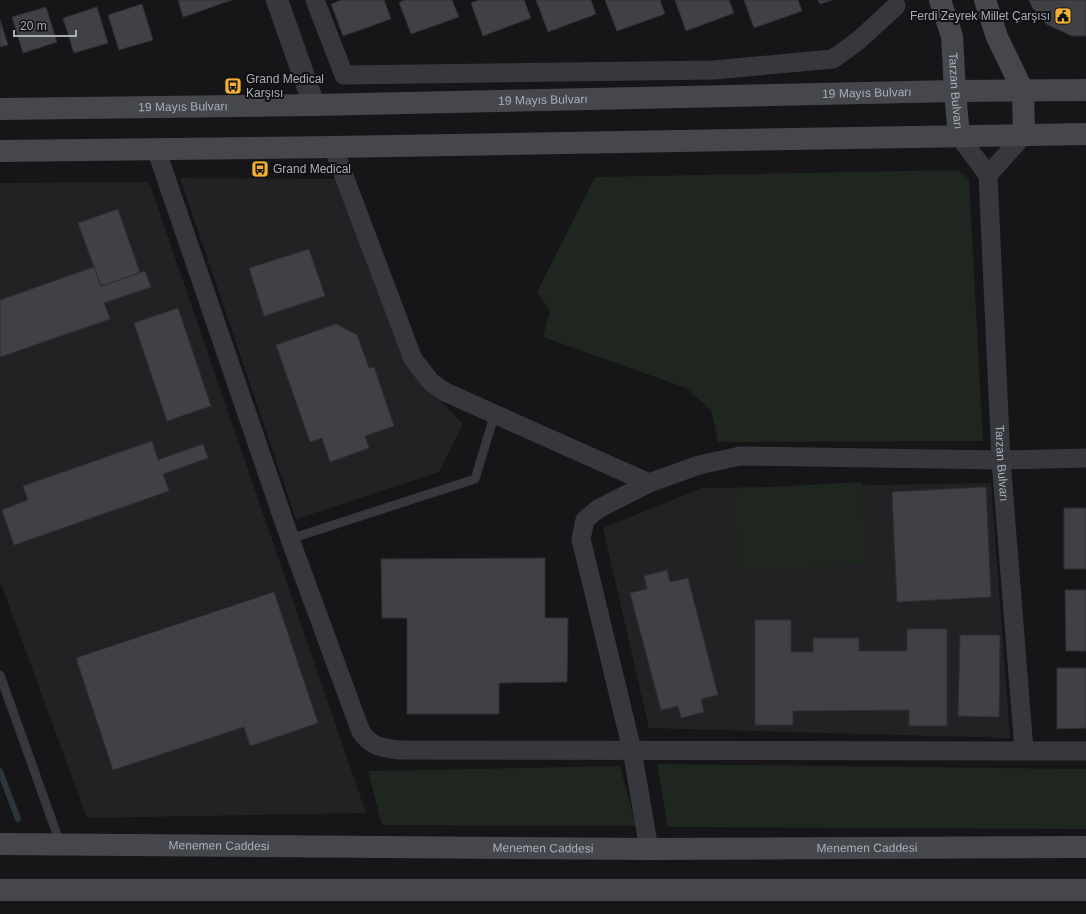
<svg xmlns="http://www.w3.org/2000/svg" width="1086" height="914" viewBox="0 0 1086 914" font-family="Arial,sans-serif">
<rect width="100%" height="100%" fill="#161618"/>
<!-- built -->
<path fill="#222225" d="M180,178L335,179L410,370L463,424L439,472L296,519Z
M149,182L366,813L87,818L0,581V183Z
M991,483L1010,738L649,728L603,528L702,488Z"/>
<!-- green -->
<path fill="#1e261f" d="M958,170L969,179L983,441L718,442L711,410L686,388L543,337L550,311L537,292L595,177Z
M861,482L866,564L739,571L735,489Z
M657,764L1086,769V829L668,827Z
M620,766L636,826L382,825L368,771Z"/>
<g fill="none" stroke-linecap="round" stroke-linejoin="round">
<!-- stream -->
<path stroke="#2c353c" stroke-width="6" d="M0,771L18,819"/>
</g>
<!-- building -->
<path fill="#404145" stroke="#303034" d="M178,0H232L183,17Z
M342,0H384L391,19L343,36L331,4Z
M406,0H452L459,17L411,34L399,2Z
M480,0H524L531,18L483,36L471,3Z
M536,0H591L596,14L548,32Z
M605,0H660L665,14L617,31Z
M675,0H729L734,13L686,31Z
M744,0H798L802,11L754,28Z
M818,0H832L820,4Z
M1029,0H1086V36H1072L1046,24L1032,7Z
M142,4L153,40L119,50L108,15Z
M46,7L57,42L23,53L12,17Z
M97,7L108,43L74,53L63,18Z
M0,20L8,45L0,47Z
M118,209L140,273L101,286L78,223Z
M309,249L325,296L264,316L249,268Z
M94,267L101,286L145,271L151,287L104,303L110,319L0,357V300Z
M178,308L211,406L167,421L134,323Z
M336,324L357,335L369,368L374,367L394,426L365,436L369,448L330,462L322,438L310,442L276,345Z
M152,441L158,460L203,444L208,458L163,474L169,491L14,545L2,510L28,500L23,486Z
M986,487L991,597L897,602L892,492Z
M1064,508H1086V569H1064Z
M545,558V618H568L567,682L499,683V714H407V618H382L381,559Z
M667,570L670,582L688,578L718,695L701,699L704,712L681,718L678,706L661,710L630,593L647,589L644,576Z
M1065,590H1086V651H1066Z
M274,592L318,723L250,746L244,727L113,770L76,658Z
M755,620H791V652H813V638H859V651H907V629H947V726H909V710L793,711V725H755Z
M960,635H1000L999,717L958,716Z
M1057,668H1086V728L1057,729Z"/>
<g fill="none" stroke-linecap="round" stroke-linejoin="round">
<!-- service -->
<path stroke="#37383d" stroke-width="9" d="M290,539L475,479L495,413
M0,675L60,843"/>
<!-- minor -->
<g stroke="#37383d" stroke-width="19">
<path d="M315,0L344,75L714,70L833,59L859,40L896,6"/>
<path id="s1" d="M959,136L988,175L1001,460L1024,750"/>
<path d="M333,147L413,359L431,382L445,392L649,483"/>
<path d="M156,149L290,539L361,732C372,747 380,747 398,750L1086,751"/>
<path d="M988,175L1024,135"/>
<path d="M649,849L632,750L581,539L585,520L598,509L649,483L699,465L740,456L1001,460L1086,458"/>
</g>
<!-- tertiary -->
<path stroke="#37383d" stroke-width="22" d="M277,0L314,105"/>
<!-- secondary -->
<g stroke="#45474d" stroke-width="22">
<path id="s2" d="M940,0L952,36L955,91L959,136"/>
<path d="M985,0L997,37L1023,91L1024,135"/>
<path id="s3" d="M0,109L314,105L955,91L1086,90"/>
<path d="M0,151L333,147L1086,134"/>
<path id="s4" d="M0,844L649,849L1086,847"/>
<path d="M0,890H1086"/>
</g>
</g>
<!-- icons -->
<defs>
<g id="civic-square" transform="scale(0.9)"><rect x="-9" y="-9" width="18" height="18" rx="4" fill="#f2b134" stroke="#111113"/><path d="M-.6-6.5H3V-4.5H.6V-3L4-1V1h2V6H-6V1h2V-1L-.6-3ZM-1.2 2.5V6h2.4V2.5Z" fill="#111"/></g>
<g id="bus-square" transform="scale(0.9)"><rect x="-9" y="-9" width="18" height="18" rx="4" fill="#f2b134" stroke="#111113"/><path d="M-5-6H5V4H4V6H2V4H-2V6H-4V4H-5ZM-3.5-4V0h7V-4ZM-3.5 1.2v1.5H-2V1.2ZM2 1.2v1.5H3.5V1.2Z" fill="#111"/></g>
</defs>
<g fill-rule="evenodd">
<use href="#civic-square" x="1063" y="16"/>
<use href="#bus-square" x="233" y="86"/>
<use href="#bus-square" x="260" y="169"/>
</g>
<g text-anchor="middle" stroke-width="4" stroke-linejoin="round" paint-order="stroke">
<!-- poi labels -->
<g font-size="12" fill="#a8adb8" stroke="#111113" text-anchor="start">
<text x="1050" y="20" text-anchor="end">Ferdi Zeyrek Millet Çarşısı</text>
<text x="246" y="83">Grand Medical<tspan x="246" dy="14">Karşısı</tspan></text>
<text x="273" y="173">Grand Medical</text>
</g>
<!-- street labels -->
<g font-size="12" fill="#a8adb8" stroke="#111113">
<text dy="4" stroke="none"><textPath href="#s2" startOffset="93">Tarzan Bulvarı</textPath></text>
<text dy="4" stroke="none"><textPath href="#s3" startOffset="867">19 Mayıs Bulvarı</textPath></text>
<text dy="4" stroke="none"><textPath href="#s3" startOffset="543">19 Mayıs Bulvarı</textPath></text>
<text dy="4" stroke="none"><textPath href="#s3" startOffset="183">19 Mayıs Bulvarı</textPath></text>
<text dy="4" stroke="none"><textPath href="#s1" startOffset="337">Tarzan Bulvarı</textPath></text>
<text dy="4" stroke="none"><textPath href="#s4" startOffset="219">Menemen Caddesi</textPath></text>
<text dy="4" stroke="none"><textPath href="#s4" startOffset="543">Menemen Caddesi</textPath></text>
<text dy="4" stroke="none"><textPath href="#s4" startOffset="867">Menemen Caddesi</textPath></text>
</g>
</g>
<!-- scale -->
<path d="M14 30v6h62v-6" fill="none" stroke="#a8adb8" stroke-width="2"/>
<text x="20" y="30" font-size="12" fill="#a8adb8" stroke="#111113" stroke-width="3" paint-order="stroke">20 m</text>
</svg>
